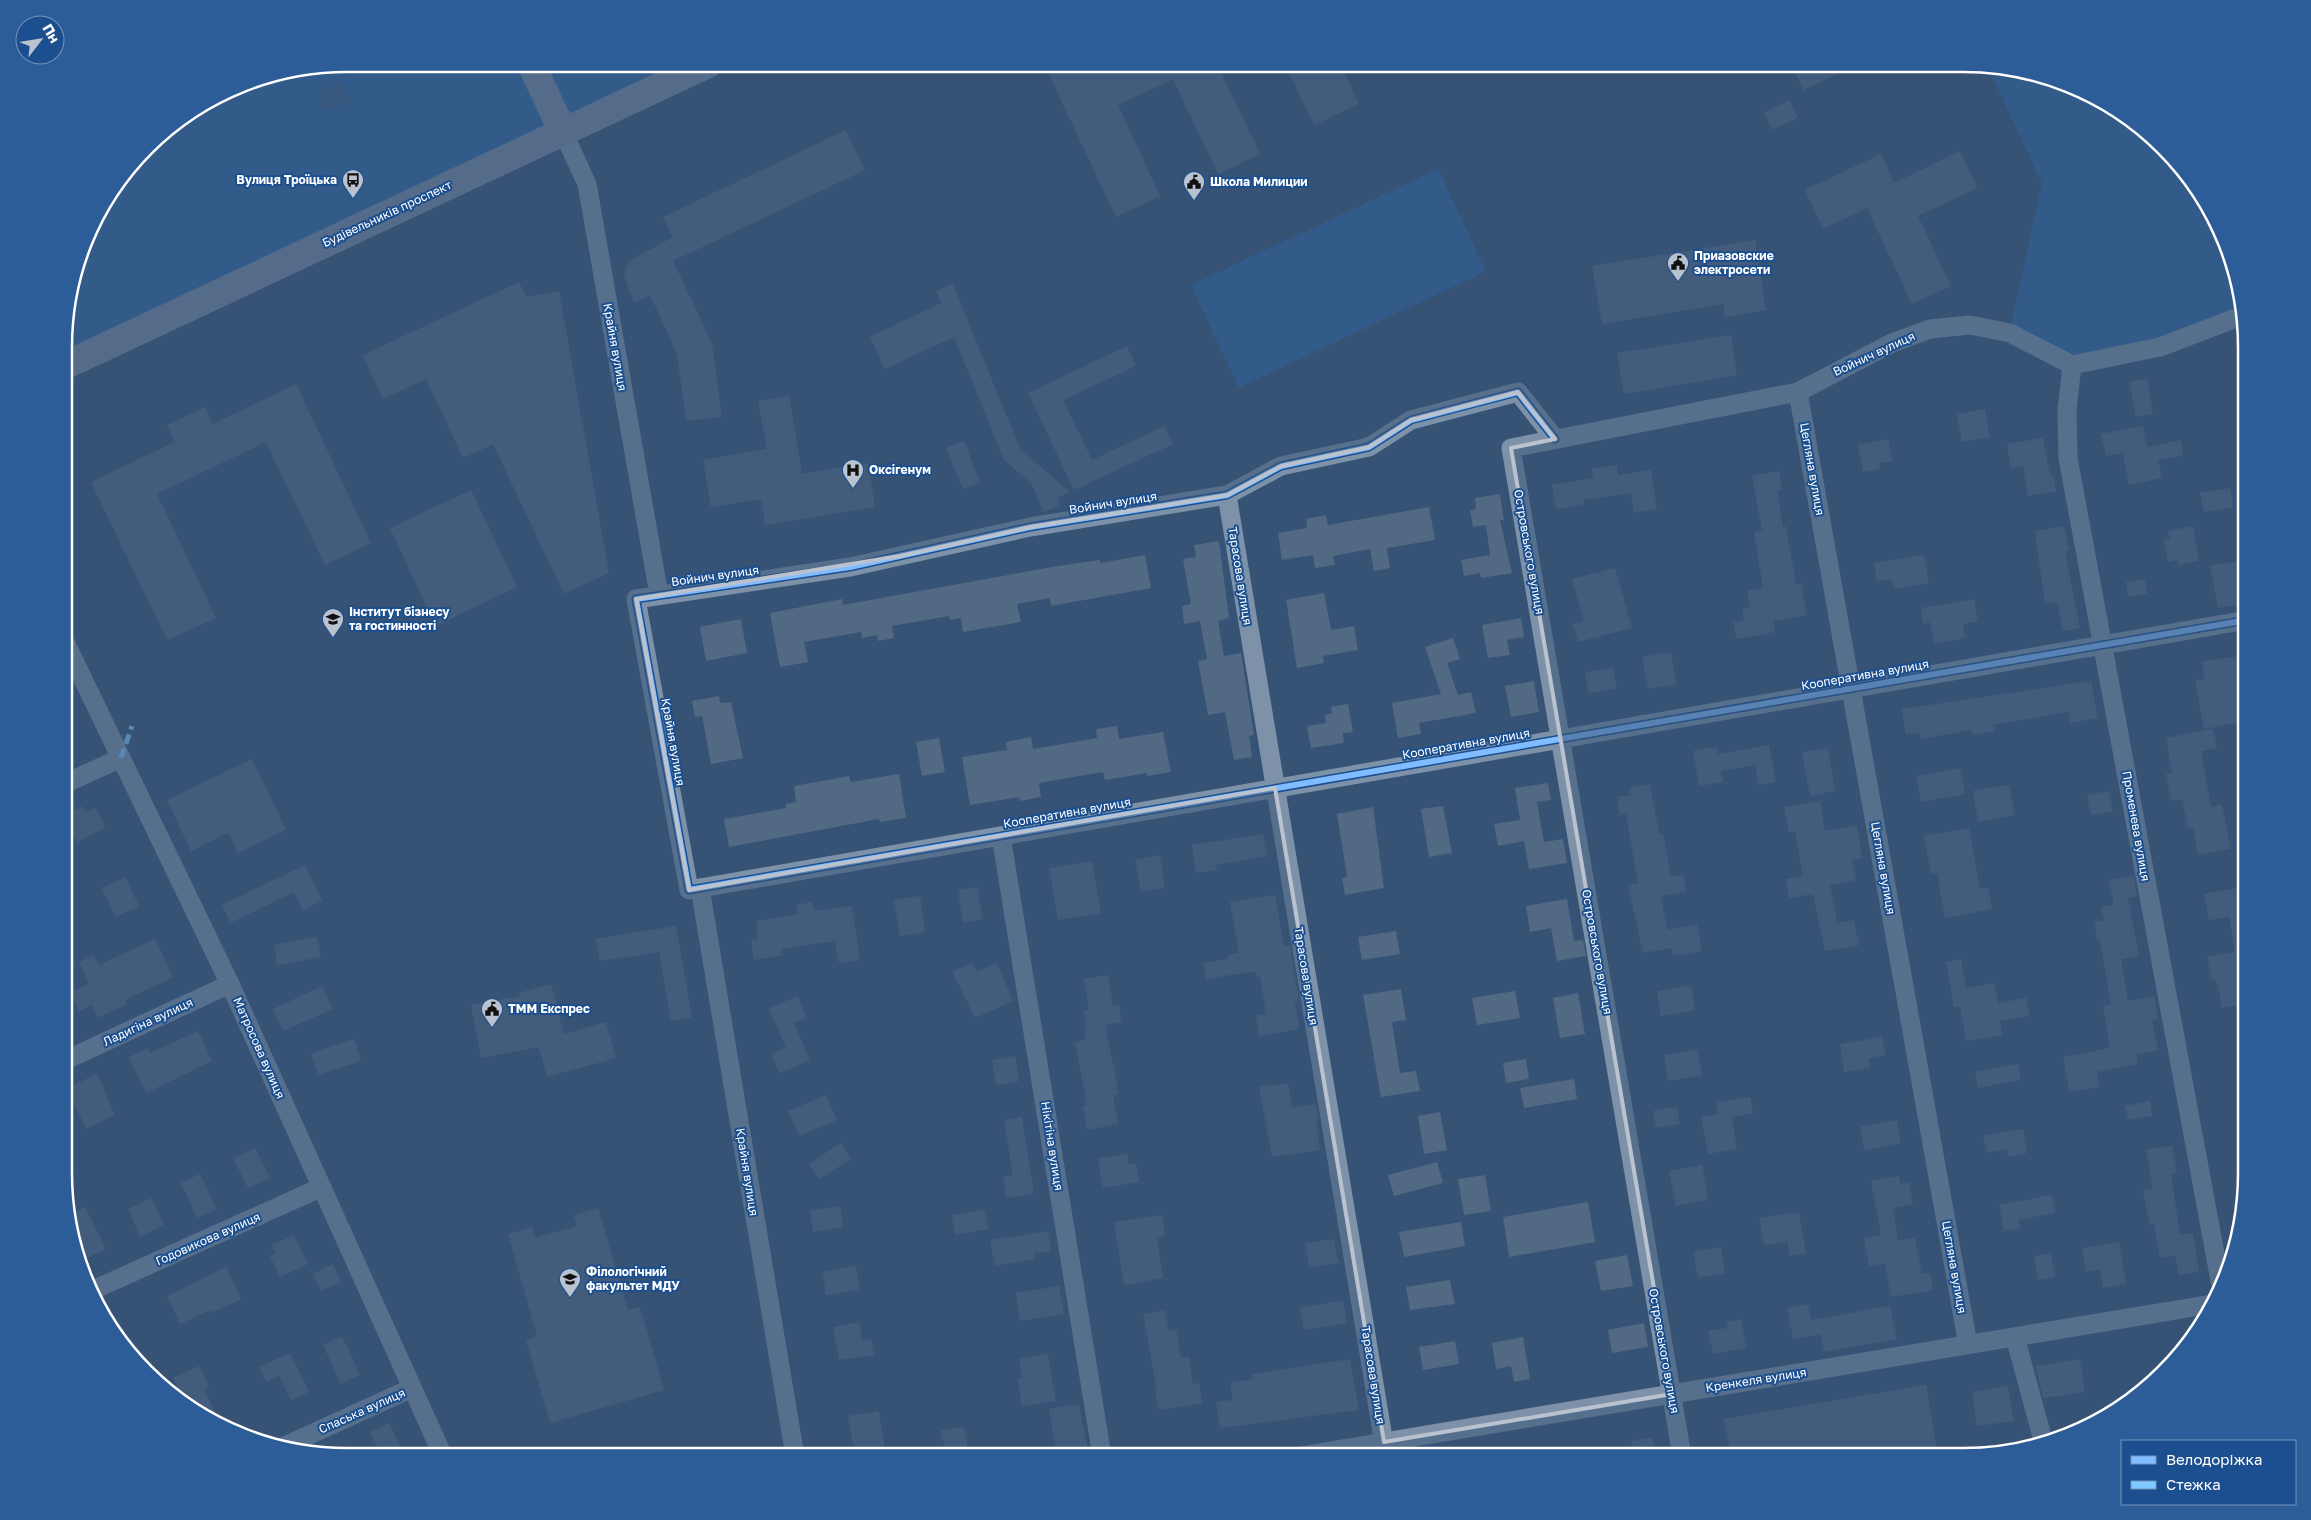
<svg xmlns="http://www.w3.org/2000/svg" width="2311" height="1520" viewBox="0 0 2311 1520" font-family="'Golos Text',sans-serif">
<rect width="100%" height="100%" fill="#365274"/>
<!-- green -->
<path fill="#2f66a5" d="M347,64H520L549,126L66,353V311L93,222L160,134L239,85Z
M545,64H683L570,117Z
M1988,68L2054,79L2121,112L2177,160L2209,206L2238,274L2243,307L2158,340L2073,357L2011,325L2042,183Z
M1438,169L1486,271L1239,388L1191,285Z"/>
<!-- water -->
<path fill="#3b618d" d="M343,81L352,100L326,112L317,93Z"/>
<!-- building -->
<path fill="#526984" d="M1044,64H1085L1088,70L1101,64H1217L1260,154L1218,174L1173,79L1118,105L1160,196L1116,217Z
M1285,64H1340L1359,104L1314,125Z
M1791,64H1858L1803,90Z
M1789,100L1798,118L1772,130L1764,113Z
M846,130L865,170L673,261L712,343L722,417L686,421L677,353L650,295L634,303L624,276L629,261L673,237L663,217Z
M1960,151L1977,188L1918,216L1951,286L1912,304L1867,208L1823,229L1805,190L1881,154L1894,183Z
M1755,240L1766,310L1725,317L1723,304L1602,324L1592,266Z
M519,282L526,297L559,291L609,573L564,594L493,444L463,458L426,379L383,399L363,355Z
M953,284L1020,449L1070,492L1057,498L1060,506L1043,512L1032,484L1004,460L954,337L885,369L870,337L941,303L936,291Z
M1731,335L1737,375L1624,394L1617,353Z
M1127,346L1136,366L1063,400L1092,460L1164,426L1173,444L1074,490L1028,393Z
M2147,379L2153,414L2136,417L2129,382Z
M296,384L371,543L325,565L266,442L157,494L216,618L167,640L91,482L175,442L167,425L205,407L213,424Z
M789,396L802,474L868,463L875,507L765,525L761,499L711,507L703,460L767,449L758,401Z
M1985,409L1990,437L1962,442L1957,414Z
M2143,426L2147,447L2181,440L2183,456L2158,460L2162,478L2129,485L2123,453L2106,456L2101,434Z
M2043,438L2050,475H2053L2056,491L2028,496L2023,466L2011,468L2007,444Z
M1888,439L1892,461L1879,463L1880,469L1863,472L1858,445Z
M964,441L980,482L963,489L946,448Z
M1617,465L1618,475L1651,470L1657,509L1634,513L1631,493L1583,500L1584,504L1556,509L1552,485L1594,478L1592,469Z
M1779,471L1782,490L1777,491L1783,527L1786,526L1796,584L1801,583L1807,615L1773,621L1775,632L1737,639L1733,622L1744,620L1742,608L1750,607L1747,591L1763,588L1754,532L1762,530L1752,476Z
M2230,488L2233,507L2204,512L2200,493Z
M471,490L517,587L436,626L390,528Z
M1500,494L1504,520H1500L1512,573L1481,578L1480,573L1464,576L1461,560L1490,555L1486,525L1473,527L1470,510L1476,509L1475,498Z
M1429,507L1435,540L1387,548L1390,568L1374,571L1370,549L1333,556L1335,565L1315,568L1313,555L1282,560L1278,533L1307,528L1306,519L1326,515L1328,525Z
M2064,526L2069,550L2065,551L2080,628L2063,631L2057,602L2045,604L2035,531Z
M2193,526L2199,561L2178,565L2177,560L2168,562L2164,540L2170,539L2168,531Z
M1219,541L1229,618L1218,621L1224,656L1241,653L1254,735L1249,736L1252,757L1234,760L1225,712L1208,715L1198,661L1207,659L1200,621L1184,624L1182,606L1191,604L1183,559L1196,557L1194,545Z
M1145,555L1151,588L1051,606L1050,598L1017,604L1021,622L963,632L961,618L950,620L949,616L892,626L894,638L878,641L877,635L862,638L861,632L804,642L808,662L780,667L770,613L842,599L843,605L1058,566L1100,560V563Z
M1924,555L1929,583L1894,589L1892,579L1877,581L1874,563Z
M2247,560V603L2218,608L2210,566Z
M1615,568L1632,628L1578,642L1573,624L1584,621L1572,579Z
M2145,579L2147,594L2128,597L2126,582Z
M1324,593L1331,630L1354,626L1358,650L1323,656L1324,663L1297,668L1286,600Z
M1974,599L1978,621L1963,624L1965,638L1934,644L1930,622L1923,624L1921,608Z
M1521,618L1524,637L1507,640L1510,655L1488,658L1482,625Z
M741,619L747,653L706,661L700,627Z
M1453,638L1460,659L1447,663L1458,695L1471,692L1476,713L1419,723L1421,734L1398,738L1392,703L1441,694L1425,647Z
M1671,652L1676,684L1648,689L1642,657Z
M2240,656L2242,663L2247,662V721L2204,729L2195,680L2205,679L2202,662Z
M1613,668L1617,688L1589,693L1585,672Z
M1534,681L1539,712L1511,717L1505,686Z
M2091,681L2098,718L2070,723L2069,712L1993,725L1994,731L1973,735L1972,730L1920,739L1919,732L1906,735L1902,709Z
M719,696L720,703L731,702L743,758L711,764L702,716L695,717L692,701Z
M1348,704L1353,732L1343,733L1344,743L1311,748L1307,726L1326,723L1325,715L1332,713L1331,707Z
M1117,726L1119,739L1163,732L1171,772L1147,776V773L1105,780L1103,772L1039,783L1041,797L1020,801L1019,797L970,805L962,757L1007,750L1006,742L1031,737L1033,749L1097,738L1096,729Z
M2213,729L2217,748L2201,751L2211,807L2221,805L2223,809L2231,849L2198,855L2193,827L2188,828L2182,799L2171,801L2166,774L2172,773L2166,738Z
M939,738L945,772L922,776L916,742Z
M1769,745L1776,782L1759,785L1755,765L1721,771L1723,782L1699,786L1693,751L1717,747L1718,754Z
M1828,748L1835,791L1810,796L1802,752Z
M252,759L286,830L238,853L228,833L191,851L167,800Z
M1960,768L1965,794L1921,802L1916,776Z
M899,774L906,818L880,822L879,819L729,847L724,819L786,808V804L796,802L794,786L849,776L851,782Z
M1548,783L1551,800L1537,802L1544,842L1563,839L1567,863L1529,869L1524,841L1498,846L1494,824L1520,820L1515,788Z
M1650,784L1659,834L1663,833L1671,877L1683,875L1686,892L1661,896L1667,930L1697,924L1702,951L1673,956L1672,948L1643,953L1628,885L1638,883L1626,814L1620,815L1617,797L1631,795L1630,788Z
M2009,785L2015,815L1978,822L1973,791Z
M2109,791L2113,811L2091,815L2087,795Z
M1820,801L1825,831L1857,825L1862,858L1852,860L1856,880L1830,885L1837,923L1854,920L1859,945L1825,951L1813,894L1789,898L1786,879L1803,876L1795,831L1789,832L1784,807Z
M82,806L85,812L96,808L105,828L77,842L66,819V814Z
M1443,806L1452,853L1429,857L1421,809Z
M1373,807L1384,888L1345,895L1342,878L1347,877L1337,814Z
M1969,828L1980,889L1988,888L1992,909L1945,918L1937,873L1931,874L1924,836Z
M1263,834L1267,856L1216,865L1217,870L1196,873L1192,845Z
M1160,855L1165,888L1141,892L1135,860Z
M1092,861L1101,913L1058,920L1049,868Z
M305,865L322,901L303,910L294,892L230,923L222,905Z
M2134,876L2137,896L2128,898L2139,956L2121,959L2128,1001L2154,997L2158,1019L2152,1020L2158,1050L2136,1054L2138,1064L2097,1072L2099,1087L2069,1092L2063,1057L2110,1048L2103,1006L2111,1004L2100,940H2097L2094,922L2104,920L2101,907L2114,905L2109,880Z
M125,877L139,906L115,917L102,888Z
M2247,886V1001H2242V1004L2222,1008L2216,979L2212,980L2207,957L2235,952L2229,917L2209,920L2204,894Z
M977,887L983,919L963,923L958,890Z
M1275,895L1284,946L1290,945L1299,1001L1295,1002L1299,1029L1259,1036L1256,1015L1266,1014L1260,976L1256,977L1255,971L1206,979L1203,963L1228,959V955L1239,953L1230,902Z
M920,896L925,932L900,936L894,900Z
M1567,899L1574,941L1583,940L1586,956L1557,961L1551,928L1530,932L1526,906Z
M812,902L814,911L852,906L860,960L839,963L835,941L782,949L783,955L754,960L751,940L758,939L756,921L798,914L796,905Z
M676,926L692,1017L671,1021L659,952L600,961L596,939Z
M1396,931L1400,954L1362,960L1358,937Z
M317,937L321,957L277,965L274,945Z
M155,939L173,977L125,1000L127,1004L98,1018L92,1005L79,1011L70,992L89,984L79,962L94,955L99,965Z
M1961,959L1966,988L1994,983L1998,1003L2026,998L2030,1016L2000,1021L2002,1035L1966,1041L1960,1006L1954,1007L1946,962Z
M973,963L977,972L997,963L1013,1001L975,1018L952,971Z
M1108,975L1113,1006L1119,1005L1122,1022L1105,1025L1116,1078L1118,1095H1113L1118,1124L1087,1130L1083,1106L1087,1105L1075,1042L1086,1040L1084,1031L1087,1030L1084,1010H1089L1084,979Z
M551,984L564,1034L606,1022L616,1058L547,1077L539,1047L481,1058L471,1005L520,996L519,993Z
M1691,985L1695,1010L1661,1016L1657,991Z
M322,986L333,1009L283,1031L273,1009Z
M1401,989L1406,1020L1392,1022L1400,1073L1416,1071L1420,1091L1381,1097L1363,995Z
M1515,991L1520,1018L1477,1025L1472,998Z
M1578,993L1585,1034L1560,1038L1553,998Z
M798,996L807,1018L794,1023L810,1060L779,1073L772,1054L786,1048L769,1008Z
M198,1031L212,1061L146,1093L129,1057L148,1048L150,1053Z
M1882,1037L1886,1055L1868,1058L1870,1068L1844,1072L1840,1044Z
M354,1039L361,1061L318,1075L311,1053Z
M1697,1049L1702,1075L1668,1081L1664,1055Z
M1015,1056L1019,1081L996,1085L992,1060Z
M1526,1059L1529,1079L1506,1083L1503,1063Z
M2018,1064L2021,1080L1978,1088L1975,1072Z
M97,1074L115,1115L86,1129L67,1088Z
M1574,1079L1577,1099L1524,1108L1520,1088Z
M1288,1083L1292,1108L1316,1104L1319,1121H1316L1320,1150L1272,1157L1259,1087Z
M826,1095L837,1120L799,1136L788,1111Z
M1750,1097L1753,1113L1732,1117L1737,1149L1708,1154L1701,1117L1718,1114L1716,1103Z
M2150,1101L2152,1116L2128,1120L2125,1106Z
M1677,1107L1680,1124L1656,1128L1653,1111Z
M1440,1112L1447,1150L1424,1154L1418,1116Z
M1022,1117L1034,1193L1006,1198L1003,1177L1013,1176L1004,1120Z
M1897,1120L1901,1143L1864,1150L1860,1127Z
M2023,1129L2027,1153L2008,1157L2007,1149L1987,1153L1983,1136Z
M841,1143L851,1159L819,1179L809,1164Z
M2172,1146L2177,1173L2171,1174L2180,1235L2193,1233L2199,1272L2179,1275L2175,1255L2160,1258L2154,1224L2150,1225L2143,1191L2153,1189L2146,1150Z
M255,1148L270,1178L248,1188L233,1158Z
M1127,1154L1129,1164L1136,1163L1139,1182L1103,1188L1098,1158Z
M1437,1162L1443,1183L1394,1196L1388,1175Z
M1702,1165L1708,1200L1676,1206L1669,1171Z
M200,1174L217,1209L197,1218L181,1183Z
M1485,1175L1491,1211L1464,1215L1458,1179Z
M1899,1176L1900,1184L1909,1182L1913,1204L1893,1208L1898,1241L1915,1238L1922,1274L1930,1273L1933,1290L1891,1297L1885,1263L1869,1266L1864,1238L1881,1235L1871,1181Z
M2052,1195L2055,1213L2018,1220L2020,1228L2004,1231L1999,1205Z
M151,1198L164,1225L140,1237L128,1209Z
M1588,1202L1595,1242L1509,1257L1503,1217Z
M840,1206L843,1227L813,1232L810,1210Z
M85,1207L106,1249L87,1258L68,1215Z
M598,1208L628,1310L640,1307L664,1390L550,1423L526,1340L537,1336L508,1234L532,1227L535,1238L577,1226L574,1215Z
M985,1210L988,1229L955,1235L952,1215Z
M1799,1212L1806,1253L1790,1256L1787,1241L1764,1245L1759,1218Z
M1162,1215L1165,1236L1157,1238L1163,1278L1124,1285L1114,1222Z
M1461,1222L1465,1246L1404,1257L1399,1232Z
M1048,1231L1051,1251L1034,1253L1035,1259L995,1266L990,1240Z
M294,1235L308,1264L280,1277L270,1256L276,1253L272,1245Z
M1334,1239L1338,1263L1309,1268L1305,1243Z
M2119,1242L2126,1284L2103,1288L2100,1269L2086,1272L2082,1248Z
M1721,1247L1725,1273L1698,1277L1693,1252Z
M2051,1253L2055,1277L2038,1280L2034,1256Z
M1627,1255L1633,1286L1601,1291L1595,1261Z
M333,1264L341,1282L321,1291L312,1274Z
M856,1266L860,1289L826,1295L823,1272Z
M226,1267L241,1299L212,1313L210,1310L180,1324L167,1296Z
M1450,1280L1455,1304L1410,1310L1406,1287Z
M1059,1286L1064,1314L1020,1321L1016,1293Z
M1343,1300L1347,1323L1304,1330L1300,1308Z
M1808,1304L1811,1320L1890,1306L1897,1339L1824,1352L1821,1334L1793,1339L1787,1308Z
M1165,1310L1169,1331L1176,1329L1181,1358L1189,1357L1193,1384L1199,1383L1202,1403L1159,1410L1155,1390H1157L1143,1314Z
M1741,1319L1746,1348L1713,1354L1708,1331L1727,1328L1726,1322Z
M859,1322L862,1340L871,1339L874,1355L839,1360L833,1327Z
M1644,1323L1648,1347L1612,1353L1608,1330Z
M342,1336L360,1375L341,1384L323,1345Z
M1523,1337L1530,1379L1514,1382L1511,1366L1496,1369L1492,1343Z
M1455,1341L1459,1364L1423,1370L1419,1347Z
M290,1353L309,1392L291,1400L279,1376L266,1382L259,1367Z
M1048,1354L1056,1401L1022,1406L1018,1379L1022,1378L1019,1359Z
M1350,1359L1359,1410L1220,1428L1216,1402L1233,1400L1230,1383L1253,1379L1252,1374Z
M2080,1359L2085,1392L2043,1398L2036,1366Z
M199,1366L209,1387L204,1389L220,1423L196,1412L189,1396L183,1399L173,1378Z
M1926,1385L1938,1456H1731L1724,1419Z
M2008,1386L2014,1421L1977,1426L1972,1392Z
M1079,1404L1089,1456H1067L1066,1448L1056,1450L1049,1409Z
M879,1411L886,1456H855L848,1416Z
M389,1423L405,1456H382L370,1432Z
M964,1427L969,1456H946L941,1430Z
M1652,1437L1655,1456H1634L1631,1441Z"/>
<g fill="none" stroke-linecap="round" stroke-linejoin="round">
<!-- street -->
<path stroke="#7d92a8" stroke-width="19" d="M563,132L587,184L659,595
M2072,365L2067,410L2068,458L2221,1286
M1798,392L1968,1345
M1555,439L1518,392L1411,420L1369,447L1281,466L1227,495L1030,527L850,567L636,599L689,890L2247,620
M1227,495L1386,1456
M66,644L230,984L443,1456
M66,783L121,758
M1001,836L1102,1456
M700,888L795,1456
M66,1060L230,984
M93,1290L322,1187
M2015,1337L2044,1444
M285,1446L412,1388
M1300,1456L2212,1304
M1682,1456L1511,448L1798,392L1892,343L1930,329L1970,325L2010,333L2072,365L2160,347L2244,315"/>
<!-- secondary -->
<path stroke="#798da4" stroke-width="28" d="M531,64L563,132
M66,365L708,64"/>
<!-- quiet -->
<path stroke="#80caff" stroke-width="5" stroke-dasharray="10 5" stroke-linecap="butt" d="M121,758L132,726"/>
<!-- cycleway casing -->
<g stroke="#1b4f8f" stroke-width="9">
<path id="cycleway" d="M1555,439L1518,392L1411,420L1369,447L1281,466L1227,495L1030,527L850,567L636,599L689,890L2247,620"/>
</g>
<!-- cycleway -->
<use href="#cycleway" stroke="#80bcff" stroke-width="6"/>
</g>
<!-- marked area -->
<path d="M0 0H2311V1520H0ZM1518,392L1555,439L1511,448L1672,1394L1384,1442L1275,788L689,890L636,599L900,556L1030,527L1227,495L1281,466L1369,447L1411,420Z" fill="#365274" fill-opacity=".55" fill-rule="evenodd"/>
<path fill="none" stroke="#b9c2ce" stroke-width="4" stroke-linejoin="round" d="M1518,392L1555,439L1511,448L1672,1394L1384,1442L1275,788L689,890L636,599L900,556L1030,527L1227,495L1281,466L1369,447L1411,420Z"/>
<!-- icons -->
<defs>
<g id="bus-pin" transform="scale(1.125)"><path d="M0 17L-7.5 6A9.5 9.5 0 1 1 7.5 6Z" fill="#b9c2ce" stroke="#1b4f8f"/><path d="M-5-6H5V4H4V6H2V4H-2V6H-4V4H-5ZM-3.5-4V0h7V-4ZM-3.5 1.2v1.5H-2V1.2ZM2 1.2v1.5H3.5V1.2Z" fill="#111"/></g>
<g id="civic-pin" transform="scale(1.125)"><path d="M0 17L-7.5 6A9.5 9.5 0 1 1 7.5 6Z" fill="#b9c2ce" stroke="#1b4f8f"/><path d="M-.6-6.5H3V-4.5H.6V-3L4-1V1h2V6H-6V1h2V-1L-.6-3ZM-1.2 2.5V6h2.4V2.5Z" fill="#111"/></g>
<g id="hospital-pin" transform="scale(1.125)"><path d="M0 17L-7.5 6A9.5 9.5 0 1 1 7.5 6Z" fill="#b9c2ce" stroke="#1b4f8f"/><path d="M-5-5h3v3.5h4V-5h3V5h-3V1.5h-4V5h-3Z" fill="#111"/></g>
<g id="university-pin" transform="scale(1.125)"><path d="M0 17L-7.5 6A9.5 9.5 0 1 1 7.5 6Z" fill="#b9c2ce" stroke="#1b4f8f"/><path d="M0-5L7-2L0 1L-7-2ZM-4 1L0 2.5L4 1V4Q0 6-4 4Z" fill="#111"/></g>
</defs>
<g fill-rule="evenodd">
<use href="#bus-pin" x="353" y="180"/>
<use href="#civic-pin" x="1194" y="182"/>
<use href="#civic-pin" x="1678" y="263"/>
<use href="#hospital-pin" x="853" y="470"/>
<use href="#university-pin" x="333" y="619"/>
<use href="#civic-pin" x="492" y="1009"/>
<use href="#university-pin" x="570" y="1279"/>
</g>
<g text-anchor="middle" stroke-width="4" stroke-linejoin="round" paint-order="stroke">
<!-- poi labels -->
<g font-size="12" font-weight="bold" fill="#fff" stroke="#1b4f8f" text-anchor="start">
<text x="337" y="184" text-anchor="end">Вулиця Троїцька</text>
<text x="1210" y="186">Школа Милиции</text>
<text x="1694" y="260">Приазовские<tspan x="1694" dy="14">электросети</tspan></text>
<text x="869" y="474">Оксігенум</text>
<text x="349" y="616">Інститут бізнесу<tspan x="349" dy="14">та гостинності</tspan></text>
<text x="508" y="1013">ТММ Експрес</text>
<text x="586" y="1276">Філологічний<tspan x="586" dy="14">факультет МДУ</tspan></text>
</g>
<!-- street labels -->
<g font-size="12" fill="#fff" stroke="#1b4f8f">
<text transform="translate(387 214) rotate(-25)" y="4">Будівельників проспект</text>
<text transform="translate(615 347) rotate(80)" y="4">Крайня вулиця</text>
<text transform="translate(1874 354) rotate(-25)" y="4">Войнич вулиця</text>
<text transform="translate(1812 469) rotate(80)" y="4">Цегляна вулиця</text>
<text transform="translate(1113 503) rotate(-9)" y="4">Войнич вулиця</text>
<text transform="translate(1529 552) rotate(80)" y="4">Островського вулиця</text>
<text transform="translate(715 576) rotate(-8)" y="4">Войнич вулиця</text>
<text transform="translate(1240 576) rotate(81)" y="4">Тарасова вулиця</text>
<text transform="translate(1865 675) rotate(-10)" y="4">Кооперативна вулиця</text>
<text transform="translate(673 742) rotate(80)" y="4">Крайня вулиця</text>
<text transform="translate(1466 744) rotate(-10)" y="4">Кооперативна вулиця</text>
<text transform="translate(1067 813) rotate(-10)" y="4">Кооперативна вулиця</text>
<text transform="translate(2136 826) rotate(80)" y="4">Променева вулиця</text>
<text transform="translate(1883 868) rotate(80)" y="4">Цегляна вулиця</text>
<text transform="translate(1597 952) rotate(80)" y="4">Островського вулиця</text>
<text transform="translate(1306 976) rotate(81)" y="4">Тарасова вулиця</text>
<text transform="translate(148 1022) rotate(-25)" y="4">Ладигіна вулиця</text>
<text transform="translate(259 1048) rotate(66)" y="4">Матросова вулиця</text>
<text transform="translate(1052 1146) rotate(81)" y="4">Нікітіна вулиця</text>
<text transform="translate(747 1172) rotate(81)" y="4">Крайня вулиця</text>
<text transform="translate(208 1239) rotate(-24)" y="4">Годовикова вулиця</text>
<text transform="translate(1954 1267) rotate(80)" y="4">Цегляна вулиця</text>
<text transform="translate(1664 1351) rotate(80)" y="4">Островського вулиця</text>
<text transform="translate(1373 1375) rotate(81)" y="4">Тарасова вулиця</text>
<text transform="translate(1756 1380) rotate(-9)" y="4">Кренкеля вулиця</text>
<text transform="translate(362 1411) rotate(-24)" y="4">Спаська вулиця</text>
</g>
</g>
<!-- crop -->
<path d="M0 0H2311V1520H0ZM347 72H1963A275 275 0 0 1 2238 347V1173A275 275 0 0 1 1963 1448H347A275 275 0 0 1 72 1173V347A275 275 0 0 1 347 72Z" fill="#2d5d98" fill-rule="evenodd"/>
<path fill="none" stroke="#fff" stroke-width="2.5" d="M347 72H1963A275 275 0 0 1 2238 347V1173A275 275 0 0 1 1963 1448H347A275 275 0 0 1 72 1173V347A275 275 0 0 1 347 72Z"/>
<!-- legend -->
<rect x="2121" y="1440" width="175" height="65" fill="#1b4f8f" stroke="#7695bc"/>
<rect x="2131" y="1456" width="25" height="8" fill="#80bcff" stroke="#7695bc"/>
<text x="2166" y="1465" font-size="15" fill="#ffffff">Велодоріжка</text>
<rect x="2131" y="1481" width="25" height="8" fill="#80caff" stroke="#7695bc"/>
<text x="2166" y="1490" font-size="15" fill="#ffffff">Стежка</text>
<!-- north arrow -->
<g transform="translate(40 40) rotate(59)"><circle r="24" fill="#1b4f8f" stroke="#7695bc"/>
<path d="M0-4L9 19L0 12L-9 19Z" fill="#b9c2ce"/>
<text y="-8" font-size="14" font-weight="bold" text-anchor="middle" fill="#ffffff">Пн</text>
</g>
</svg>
